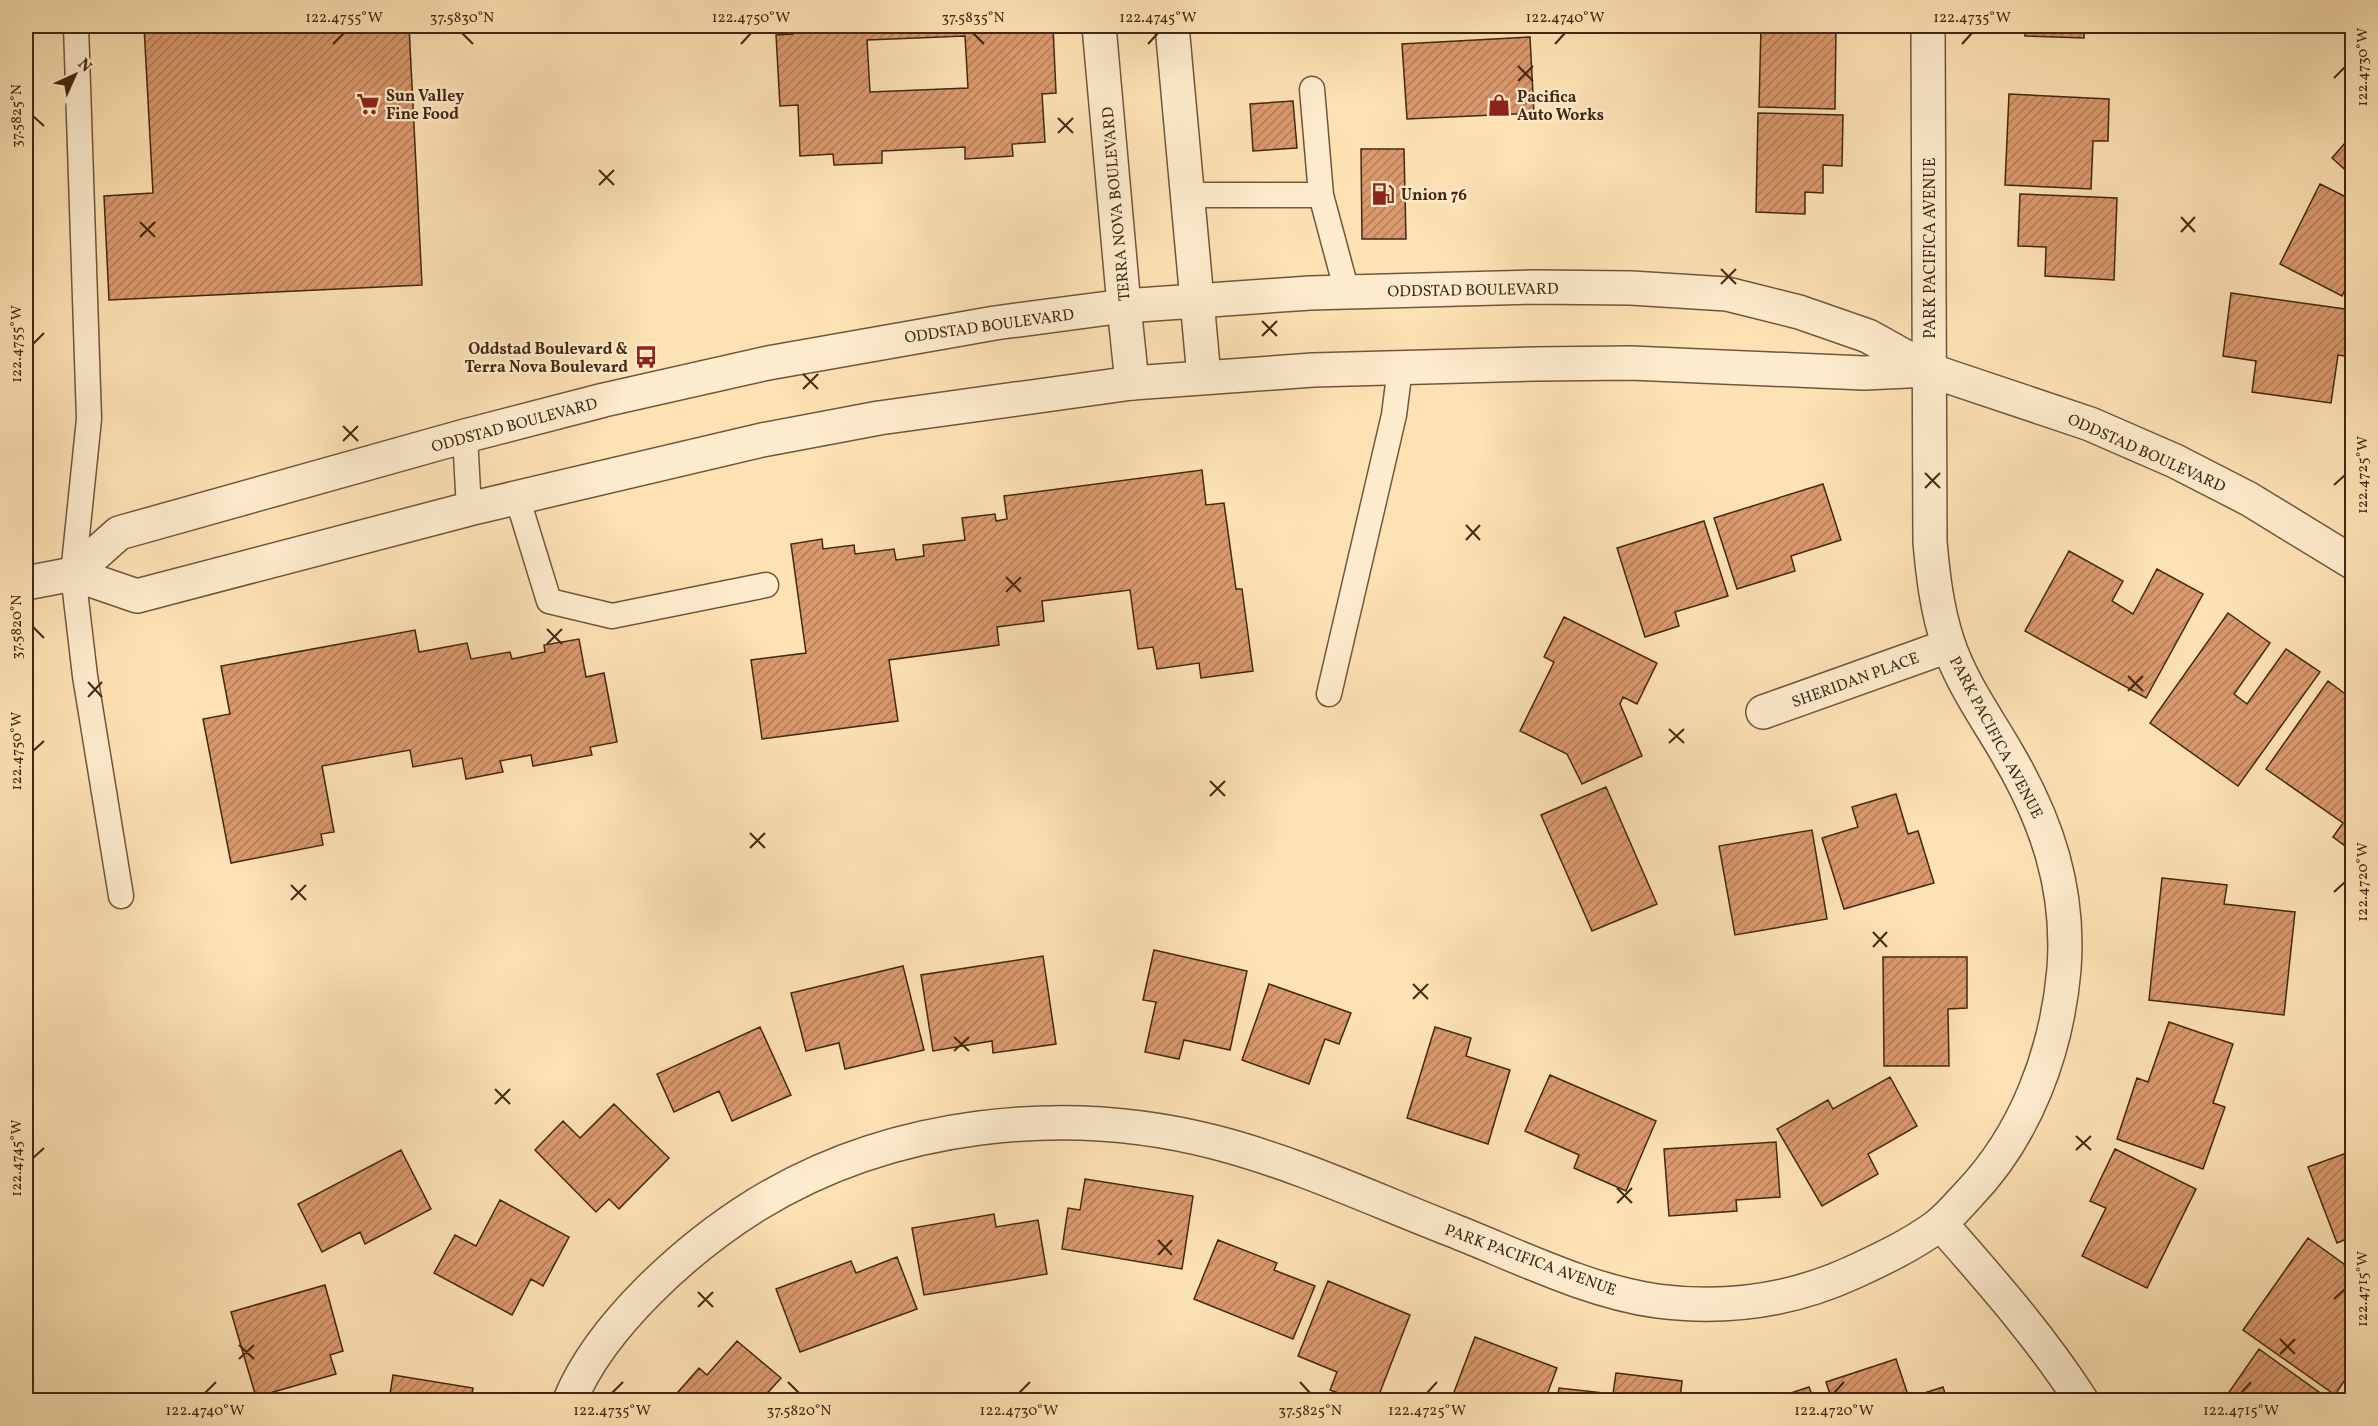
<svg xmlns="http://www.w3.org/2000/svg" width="2378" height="1426" viewBox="0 0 2378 1426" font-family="Vollkorn,serif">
<defs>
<pattern id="building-hatch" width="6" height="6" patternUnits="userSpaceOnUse" patternTransform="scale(1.5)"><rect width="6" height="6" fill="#da996d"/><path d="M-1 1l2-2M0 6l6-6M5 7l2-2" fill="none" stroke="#b27d58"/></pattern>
</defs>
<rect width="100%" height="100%" fill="#fde2b4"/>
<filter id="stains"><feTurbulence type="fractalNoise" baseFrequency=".00333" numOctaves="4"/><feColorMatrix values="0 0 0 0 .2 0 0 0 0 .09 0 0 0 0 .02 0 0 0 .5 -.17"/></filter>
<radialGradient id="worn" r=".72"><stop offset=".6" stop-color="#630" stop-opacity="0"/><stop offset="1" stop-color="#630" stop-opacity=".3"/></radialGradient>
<!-- building -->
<path fill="url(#building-hatch)" stroke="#432711" stroke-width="1.5" fill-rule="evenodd" d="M144,26H409L422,285L109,300L104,196L153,193Z
M792,26H1053L1056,93L1042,94L1045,142L1012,144L1013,156L965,159V147L882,151V163L834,165L833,154L800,156L798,105L780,106L776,35L793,34ZM965,36L968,88L870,92L867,40Z
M1761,26H1836L1835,109L1759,107Z
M2025,26H2084V38L2025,36Z
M1530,37L1534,113L1407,119L1402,44Z
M2009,94L2109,99L2108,141H2093L2091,189L2005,185Z
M1293,101L1297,148L1253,151L1250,104Z
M1758,113L1843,115L1842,166L1823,165V193L1805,192V214L1756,212Z
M2352,135V176L2332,158Z
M1361,149H1404L1406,239H1362Z
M2320,184L2352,200V275L2342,296L2280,264Z
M2020,194L2117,198L2114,280L2045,276L2046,247L2018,246Z
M2231,293L2352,310V357L2338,355L2331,403L2252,392L2256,361L2223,356Z
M1202,470L1206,505L1224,503L1236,589H1242L1253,671L1201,678L1199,663L1157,669L1153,647L1138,649L1130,590L1042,601L1044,621L997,627L999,645L889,660L898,721L762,739L751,660L806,653L791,544L822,539L823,549L854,545L855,554L894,549L896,560L924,556L923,545L965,540L962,518L995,514L996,521L1007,519L1004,496Z
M1823,484L1841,540L1791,556L1795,571L1737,589L1714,518Z
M1704,521L1728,596L1675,612L1679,626L1645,637L1617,548Z
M2069,551L2123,581L2112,601L2133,614L2157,569L2203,594L2146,698L2025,631Z
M2228,613L2270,643L2234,694L2247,704L2286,649L2320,672L2238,786L2150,723Z
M1564,617L1657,663L1637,704L1623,697L1620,704L1642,756L1582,784L1567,754L1520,731L1554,662L1544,657Z
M415,630L419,652L467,643L471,659L510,652L512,659L545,652L544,645L579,639L586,677L604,673L617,742L590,747L592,755L533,766L531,755L500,761L503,772L466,779L462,758L413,767L410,750L322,766L334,832L321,834L323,845L231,863L203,719L230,714L221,666Z
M2328,681L2352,699V737L2348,743L2352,746V851L2333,837L2343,823L2266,769Z
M1606,787L1657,904L1592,931L1541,815Z
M1896,794L1908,834L1918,831L1934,883L1844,909L1822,838L1858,827L1852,807Z
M1812,830L1827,919L1735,935L1719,846Z
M2162,878L2227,885L2224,904L2295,912L2284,1015L2149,1000Z
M1154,950L1247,971L1230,1050L1184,1040L1179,1059L1145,1052L1156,1002L1143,1000Z
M1043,956L1056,1044L993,1053L992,1041L933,1051L921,975Z
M1883,957H1967V1008L1948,1009L1949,1066H1884Z
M903,966L924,1050L845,1069L839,1043L806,1051L791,993Z
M1269,984L1351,1013L1339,1044L1325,1039L1309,1084L1242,1060Z
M2169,1022L2233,1044L2213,1103L2225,1107L2203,1169L2117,1139L2137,1078L2148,1082Z
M760,1027L791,1095L732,1121L719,1091L674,1112L657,1074Z
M1435,1027L1471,1038L1466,1056L1510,1070L1488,1144L1407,1118Z
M1550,1075L1656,1121L1626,1191L1574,1168L1579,1155L1525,1131Z
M1890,1077L1917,1126L1868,1154L1878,1174L1822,1206L1777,1129L1828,1100L1833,1109Z
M614,1104L669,1158L619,1209L609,1199L596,1212L535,1150L563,1121L580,1138Z
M1776,1142L1780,1197L1736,1200L1737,1211L1669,1216L1664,1149Z
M2115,1149L2196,1189L2147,1288L2082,1256L2106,1208L2090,1201Z
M401,1150L431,1209L365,1244L360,1232L322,1252L298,1204Z
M2352,1151V1237L2337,1243L2308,1167Z
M1085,1179L1193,1196L1182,1269L1062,1249L1068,1208L1080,1210Z
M500,1200L569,1237L543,1286L531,1279L512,1315L434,1273L455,1235L476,1246Z
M994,1214L996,1227L1038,1220L1047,1274L924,1295L912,1228Z
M2308,1238L2352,1270V1369L2335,1395L2243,1330Z
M1218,1240L1277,1263L1274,1270L1315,1286L1293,1339L1194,1299Z
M897,1257L917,1309L800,1352L776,1289L851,1261L856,1273Z
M1328,1281L1410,1315L1377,1400H1357L1330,1390L1337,1372L1298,1356Z
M325,1285L343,1351L330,1355L336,1374L256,1397L231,1312Z
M1475,1337L1557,1368L1545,1400H1451Z
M737,1341L781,1378L761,1400H671L699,1368L707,1375Z
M2259,1349L2323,1395L2319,1400H2233L2227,1395Z
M1896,1359L1909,1398L1943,1387L1947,1400H1832L1826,1382Z
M1616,1373L1682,1381L1680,1400H1557L1559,1388L1613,1394Z
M393,1375L473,1388L471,1400H389Z
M1809,1387L1814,1400H1770Z"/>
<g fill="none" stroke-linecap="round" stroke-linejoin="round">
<!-- service casing -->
<g stroke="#72563a" stroke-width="27">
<path id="service" d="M76,26L89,419L73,574L85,676L121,896
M1312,89L1321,195
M1188,195H1321L1347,292
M465,436L469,509
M517,497L549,601L612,616L766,585
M1329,694L1394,415L1400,368"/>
</g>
<!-- minor casing -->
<g stroke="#72563a" stroke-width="36">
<path id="minor" d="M1124,306L1132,383
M1763,712L1948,646
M1941,1224C1991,1281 2040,1336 2081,1400
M570,1400C601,1325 687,1248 756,1205C891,1122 1066,1103 1218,1143C1298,1164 1375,1200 1452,1230C1518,1256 1587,1291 1657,1301C1727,1310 1792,1301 1856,1271C1884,1258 1911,1245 1936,1227C1948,1218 1958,1206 1968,1195C2026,1135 2057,1051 2064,969C2070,889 2047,821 2007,753C1986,717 1961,682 1948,643C1937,610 1933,576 1930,542L1928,26"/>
</g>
<!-- tertiary casing -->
<g stroke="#72563a" stroke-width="36">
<path id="tertiary" d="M1099,26L1124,306
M1172,26L1204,377
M73,574L119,533L465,436L604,400L768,363L995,323L1124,306L1310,293L1533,287L1631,288L1727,294L1799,312L1868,336L1929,370L2090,424L2175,461L2249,499L2352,562
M26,583L73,574L137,596L469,509L762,440L879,418L1132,383L1313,370L1536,364L1631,363L1864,373L1929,370"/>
</g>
<!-- service -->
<use href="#service" stroke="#feecce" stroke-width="24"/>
<!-- minor -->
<use href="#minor" stroke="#feecce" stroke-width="33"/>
<!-- tertiary -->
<use href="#tertiary" stroke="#feecce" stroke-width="33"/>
</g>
<!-- ticks -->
<path fill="none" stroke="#432711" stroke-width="2" d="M462,33L473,44M973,33L984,44M333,44L344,33M741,44L751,33M1148,44L1158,33M1555,44L1565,33M1962,44L1972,33M1518,66L1533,81M2334,78L2345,67M1518,81L1533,66M33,116L44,126M1058,118L1073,133M1058,133L1073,118M599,170L614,185M599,185L614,170M2181,217L2195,232M140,222L155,237M2181,232L2195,217M140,237L155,222M1721,269L1736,284M1721,284L1736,269M1262,321L1277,336M1262,336L1277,321M33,344L44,333M803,374L818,389M803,389L818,374M343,426L358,441M343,441L358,426M1925,473L1940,488M2334,485L2345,475M1925,488L1940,473M1466,525L1480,540M1466,540L1480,525M1006,577L1021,592M1006,592L1021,577M33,627L44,638M547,629L562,644M547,644L562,629M2128,676L2143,691M88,682L102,697M2128,691L2143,676M88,697L102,682M1669,729L1684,743M1669,743L1684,729M33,751L44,741M1210,781L1225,796M1210,796L1225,781M750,833L765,848M750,848L765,833M291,885L306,900M2334,892L2345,882M291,900L306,885M1873,932L1887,947M1873,947L1887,932M1413,984L1428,999M1413,999L1428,984M954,1037L969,1051M954,1051L969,1037M495,1089L510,1104M495,1104L510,1089M2076,1136L2091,1150M2076,1150L2091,1136M33,1158L44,1148M1617,1188L1632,1203M1617,1203L1632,1188M1158,1240L1172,1255M1158,1255L1172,1240M698,1292L713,1307M2334,1299L2345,1289M698,1307L713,1292M2280,1339L2295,1354M239,1345L254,1359M2280,1354L2295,1339M239,1359L254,1345M788,1382L799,1393M1300,1382L1310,1393M205,1393L216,1382M612,1393L623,1382M1019,1393L1030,1382M1427,1393L1437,1382M1834,1393L1844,1382M2241,1393L2251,1382"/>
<!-- icons -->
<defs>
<g id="supermarket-bare" transform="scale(1.8)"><path d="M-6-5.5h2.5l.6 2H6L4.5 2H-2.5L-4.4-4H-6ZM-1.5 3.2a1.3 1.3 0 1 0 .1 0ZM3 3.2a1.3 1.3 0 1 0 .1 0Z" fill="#8f2418" stroke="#feecce" stroke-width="2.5" paint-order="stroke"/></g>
<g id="shop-bare" transform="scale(1.8)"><path d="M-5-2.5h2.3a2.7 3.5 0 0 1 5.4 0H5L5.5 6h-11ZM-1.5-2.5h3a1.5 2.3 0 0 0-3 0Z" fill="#8f2418" stroke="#feecce" stroke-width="2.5" paint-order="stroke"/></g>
<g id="fuel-bare" transform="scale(1.8)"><path d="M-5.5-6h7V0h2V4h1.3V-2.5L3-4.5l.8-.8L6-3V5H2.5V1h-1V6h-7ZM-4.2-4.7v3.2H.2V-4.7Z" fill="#8f2418" stroke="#feecce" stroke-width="2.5" paint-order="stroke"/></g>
<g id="bus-bare" transform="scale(1.8)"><path d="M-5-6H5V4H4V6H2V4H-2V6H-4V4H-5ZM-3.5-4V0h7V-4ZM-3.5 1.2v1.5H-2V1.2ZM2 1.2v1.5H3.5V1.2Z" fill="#8f2418" stroke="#feecce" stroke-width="2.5" paint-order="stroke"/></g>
</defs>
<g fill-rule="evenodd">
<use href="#supermarket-bare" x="368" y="104"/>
<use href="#shop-bare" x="1499" y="105"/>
<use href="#fuel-bare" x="1383" y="194"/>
<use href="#bus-bare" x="646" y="357"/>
</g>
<g text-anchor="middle" stroke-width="4.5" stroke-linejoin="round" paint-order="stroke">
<!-- poi labels -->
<g font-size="16" font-weight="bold" fill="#432711" stroke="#feecce" text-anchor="start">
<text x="386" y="101">Sun Valley<tspan x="386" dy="18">Fine Food</tspan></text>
<text x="1517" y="102">Pacifica<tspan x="1517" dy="18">Auto Works</tspan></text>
<text x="1401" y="200">Union 76</text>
<text x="628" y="354" text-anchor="end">Oddstad Boulevard &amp;<tspan x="628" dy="18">Terra Nova Boulevard</tspan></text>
</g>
<!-- street labels -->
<g font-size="16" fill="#432711" stroke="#feecce">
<text transform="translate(1115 204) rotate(-95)" y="6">TERRA NOVA BOULEVARD</text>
<text transform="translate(1929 248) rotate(-90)" y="6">PARK PACIFICA AVENUE</text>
<text transform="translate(1473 289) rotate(-1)" y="6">ODDSTAD BOULEVARD</text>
<text transform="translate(989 325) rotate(-8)" y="6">ODDSTAD BOULEVARD</text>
<text transform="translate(514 424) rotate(-15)" y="6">ODDSTAD BOULEVARD</text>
<text transform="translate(2147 452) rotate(24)" y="6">ODDSTAD BOULEVARD</text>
<text transform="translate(1855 679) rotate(-20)" y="6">SHERIDAN PLACE</text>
<text transform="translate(1997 737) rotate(62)" y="6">PARK PACIFICA AVENUE</text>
<text transform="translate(1531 1259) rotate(20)" y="6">PARK PACIFICA AVENUE</text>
</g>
</g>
<!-- margin -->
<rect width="2378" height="1426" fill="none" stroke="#fde2b4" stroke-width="66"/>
<!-- north arrow -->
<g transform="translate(75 75) rotate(45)" stroke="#feecce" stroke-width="4.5" paint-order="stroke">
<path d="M0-4.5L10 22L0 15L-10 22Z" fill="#432711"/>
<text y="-9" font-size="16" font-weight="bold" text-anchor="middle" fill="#432711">N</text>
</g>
<rect x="33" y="33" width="2312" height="1360" fill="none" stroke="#432711" stroke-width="2"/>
<g font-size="15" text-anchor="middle" fill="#432711">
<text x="344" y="22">122.4755°W</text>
<text x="462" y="22">37.5830°N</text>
<text x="751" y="22">122.4750°W</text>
<text x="973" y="22">37.5835°N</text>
<text x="1158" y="22">122.4745°W</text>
<text x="1565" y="22">122.4740°W</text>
<text x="1972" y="22">122.4735°W</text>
<text transform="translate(2362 67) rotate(-90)" y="5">122.4730°W</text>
<text transform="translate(16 116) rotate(-90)" y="5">37.5825°N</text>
<text transform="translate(16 344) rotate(-90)" y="5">122.4755°W</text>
<text transform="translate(2362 475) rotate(-90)" y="5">122.4725°W</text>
<text transform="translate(16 627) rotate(-90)" y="5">37.5820°N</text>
<text transform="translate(16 751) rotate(-90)" y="5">122.4750°W</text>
<text transform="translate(2362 882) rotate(-90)" y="5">122.4720°W</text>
<text transform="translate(16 1158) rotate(-90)" y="5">122.4745°W</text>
<text transform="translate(2362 1289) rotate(-90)" y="5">122.4715°W</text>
<text x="205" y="1415">122.4740°W</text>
<text x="612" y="1415">122.4735°W</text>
<text x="799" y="1415">37.5820°N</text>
<text x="1019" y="1415">122.4730°W</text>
<text x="1310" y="1415">37.5825°N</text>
<text x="1427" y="1415">122.4725°W</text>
<text x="1834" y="1415">122.4720°W</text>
<text x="2241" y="1415">122.4715°W</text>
</g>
<rect width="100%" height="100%" filter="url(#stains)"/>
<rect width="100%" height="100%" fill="url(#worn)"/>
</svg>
